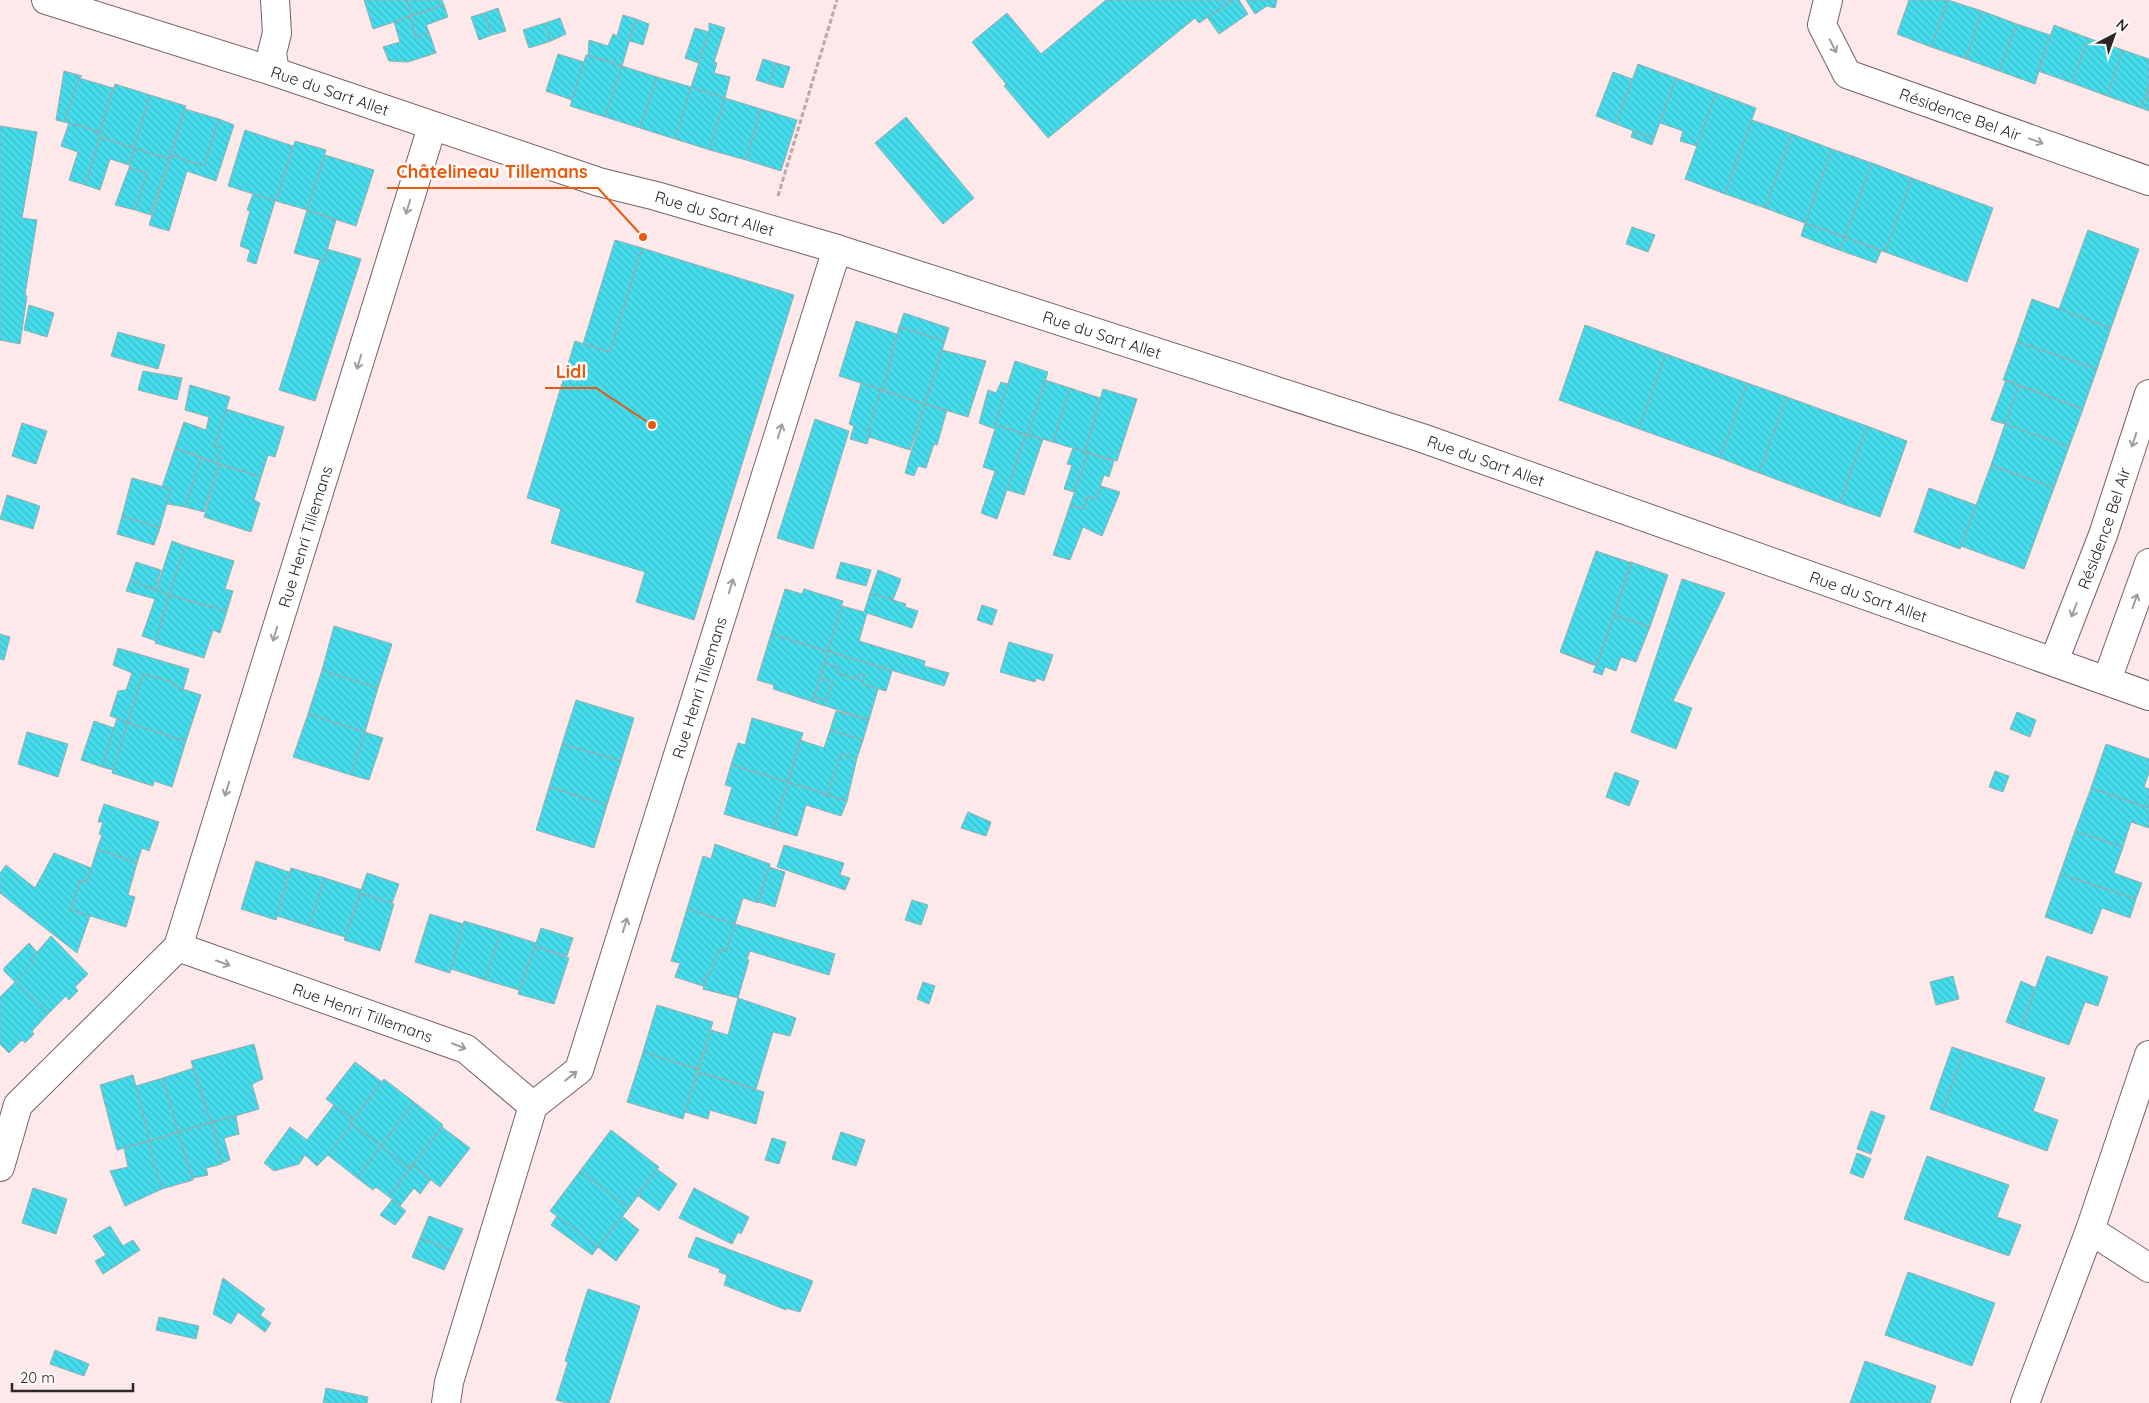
<svg xmlns="http://www.w3.org/2000/svg" width="2149" height="1403" viewBox="0 0 2149 1403" font-family="Quicksand,sans-serif">
<defs>
<pattern id="building-back-hatch" width="6" height="6" patternUnits="userSpaceOnUse" patternTransform="scale(1.25)"><rect width="6" height="6" fill="#45dcec"/><path d="M-1 5l2 2M0 0l6 6M5-1l2 2" fill="none" stroke="#3dbdca"/></pattern>
</defs>
<rect width="100%" height="100%" fill="#fee9ea"/>
<!-- building -->
<path fill="url(#building-back-hatch)" stroke="#98acaf" d="M364,0H407L412,16L373,29Z
M407,0H442L444,5L412,16Z
M1106,0H1233L1199,23L1195,18L1048,138L1004,86L1006,84L972,42L1007,13L1041,54Z
M1233,0H1239L1248,14L1219,34L1207,17Z
M1246,0H1277L1275,8L1267,6L1255,14Z
M1909,0H1948L1931,47L1897,34Z
M1948,0L1982,11L1966,59L1931,47Z
M444,5L448,17L426,25L429,32L416,38L410,16Z
M498,8L506,31L492,35L484,13Z
M1982,11L2017,24L1999,71L1966,59Z
M484,13L492,35L479,40L471,17Z
M623,15L636,19L622,66L588,55L589,40L608,46L613,34L617,36Z
M410,16L416,38L429,32L436,53L408,62L389,61L383,47L400,42L394,22Z
M560,18L566,34L551,41L545,23Z
M636,19L649,24L643,45L630,41Z
M545,23L551,41L529,48L523,30Z
M709,23L725,28L714,62L717,63L714,73L730,77L725,98L691,87L709,32Z
M2017,24L2050,35L2035,84L1999,71Z
M2054,25L2088,38L2072,83L2038,71Z
M695,28L709,32L698,63L685,58Z
M2088,38L2123,50L2107,96L2072,83Z
M2123,50L2149,59V86L2141,108L2107,96Z
M558,54L584,62L572,100L546,91Z
M586,55L622,66L605,117L570,106Z
M763,59L776,63L769,84L756,80Z
M776,63L790,67L783,88L769,84Z
M1638,64L1676,78L1654,139L1616,124Z
M622,66L657,77L640,128L605,117Z
M64,71L82,76L79,78L64,122L56,120Z
M1613,72L1632,79L1616,124L1596,116Z
M657,77L691,87L675,139L640,128Z
M79,78L113,88L100,132L64,122Z
M1676,78L1716,93L1697,146L1680,141L1683,131L1660,123Z
M115,84L150,95L134,148L98,136Z
M2149,86V111L2141,108Z
M691,87L725,98L710,150L675,139Z
M1716,93L1756,108L1725,194L1685,179Z
M150,95L186,106L169,159L134,148Z
M725,98L761,109L746,160L710,150Z
M185,109L219,119L204,166L171,155Z
M761,109L797,120L781,171L746,160Z
M906,117L974,198L943,224L875,143Z
M219,119L234,125L216,181L187,171L169,231L149,225L171,155L204,166Z
M1752,120L1792,134L1765,208L1725,194Z
M69,123L100,132L98,136L100,137L85,185L69,180L78,152L61,146Z
M0,126L37,132L22,218L37,220L25,295L27,296L20,344L0,340Z
M245,130L293,146L276,201L228,186Z
M1633,131L1654,139L1652,145L1631,137Z
M1792,134L1832,149L1805,223L1765,208Z
M100,137L134,148L129,165L110,159L100,190L85,185Z
M295,141L326,150L307,210L276,201Z
M134,148L169,159L151,215L135,210L147,173L129,168Z
M1832,149L1872,163L1845,237L1805,223Z
M325,155L374,170L356,226L307,210Z
M1872,163L1912,178L1885,252L1845,237Z
M129,168L147,173L135,210L115,205Z
M1912,178L1993,208L1967,282L1885,252Z
M253,194L275,201L256,264L247,261L250,250L240,246L250,211L247,210Z
M307,210L336,220L324,261L294,253Z
M1805,223L1845,237L1839,250L1801,236Z
M1632,227L1655,235L1648,252L1626,244Z
M2088,230L2139,249L2111,328L2059,309Z
M1845,237L1881,251L1876,263L1839,250Z
M615,240L642,248L610,352L583,344Z
M642,248L794,295L694,620L636,602L645,572L551,543L561,509L527,498L575,341L610,352Z
M327,249L361,259L315,401L279,390L320,260L324,261Z
M2032,299L2111,328L2097,369L2017,342Z
M29,305L54,313L47,337L24,330Z
M904,313L949,328L945,341L899,327Z
M856,321L897,334L883,390L839,376Z
M1585,325L1666,354L1639,429L1559,400Z
M899,327L945,341L925,404L883,390Z
M118,332L165,345L158,369L111,356Z
M2017,342L2097,369L2083,409L2003,380Z
M942,350L986,361L968,417L925,404Z
M1666,354L1747,383L1720,458L1639,429Z
M1015,361L1048,372L1028,435L995,425Z
M143,371L182,378L177,400L138,390Z
M1045,380L1070,388L1053,442L1028,435Z
M2006,380L2019,385L2005,424L1991,420Z
M1001,382L1008,384L995,425L1026,434L997,519L981,513L995,471L983,467L995,429L979,423L988,390L996,393Z
M861,383L881,390L868,430L871,431L867,444L850,439L854,426L849,424Z
M1747,383L1787,397L1759,473L1720,458Z
M190,385L230,397L215,446L222,448L217,463L175,448L184,422L206,430L209,417L185,410Z
M2019,385L2083,409L2069,447L2005,424Z
M1070,388L1100,398L1085,452L1053,442Z
M1103,389L1137,399L1117,461L1085,452Z
M881,390L925,404L910,450L869,437L871,431L868,430Z
M1787,397L1867,426L1840,503L1759,473Z
M925,404L947,410L937,445L934,444L926,468L918,466L914,476L905,473Z
M226,409L284,427L275,457L268,455L261,477L217,463L222,448L215,446Z
M815,419L849,431L813,549L777,538Z
M22,423L47,431L36,464L12,456Z
M2005,424L2069,447L2054,488L1991,465Z
M1867,426L1907,441L1880,517L1840,503Z
M1026,434L1043,439L1024,495L1007,490Z
M175,448L201,458L185,507L167,504L171,489L162,487Z
M1073,448L1088,453L1074,492L1064,489L1072,465L1067,464Z
M1088,453L1114,461L1109,477L1104,475L1096,499L1088,496L1084,509L1070,505Z
M201,458L219,464L204,512L185,507Z
M219,464L261,477L254,500L260,503L251,532L204,517Z
M1991,465L2054,488L2024,569L1961,546Z
M132,478L171,489L160,528L122,516Z
M1101,486L1120,492L1102,536L1083,527L1070,560L1053,555L1070,505L1084,509L1088,496L1096,499Z
M1929,488L1976,505L1960,549L1914,532Z
M7,495L40,506L33,529L0,519Z
M122,516L160,528L154,545L117,534Z
M172,541L185,546L169,595L156,590Z
M185,546L234,561L225,589L233,591L227,611L169,595Z
M1596,551L1632,563L1597,665L1560,652Z
M136,562L161,570L155,590L130,580Z
M841,562L871,570L866,586L836,578Z
M1631,562L1668,575L1650,627L1614,615Z
M878,570L901,579L893,600L870,593Z
M1682,579L1725,593L1673,701L1692,708L1676,749L1631,732Z
M130,580L169,595L156,641L142,636L155,599L126,591Z
M785,589L802,594L804,589L843,601L828,651L771,634Z
M870,593L906,604L905,607L918,611L912,628L867,613L859,641L925,661L924,666L949,673L944,686L828,651L842,606L864,612Z
M169,595L227,611L220,633L213,630L204,658L155,643Z
M982,605L997,610L992,625L977,620Z
M1614,615L1650,627L1636,662L1621,657L1616,671L1605,667L1602,675L1593,672L1596,666L1560,652L1597,665Z
M334,626L392,644L378,688L322,670Z
M0,634L10,637L4,660L0,659Z
M771,634L828,651L813,702L773,689L774,685L757,680Z
M1009,642L1053,655L1044,681L1036,678L1035,682L1000,672Z
M118,648L189,669L183,690L174,686L175,683L143,674L128,722L110,716L118,691L126,690L132,673L113,665Z
M828,651L892,671L886,691L862,684L865,675L859,674L857,679L837,673L839,668L825,663Z
M825,663L839,668L837,673L857,679L859,674L865,675L862,684L878,689L869,720L813,702L814,697L827,701L833,682L820,678Z
M322,670L378,688L365,732L308,714Z
M143,674L175,683L174,686L201,695L186,741L128,723Z
M820,678L833,682L827,701L814,697Z
M576,700L634,718L621,761L562,744Z
M836,711L869,720L863,740L830,730Z
M2017,712L2036,720L2030,737L2010,729Z
M308,714L365,732L351,775L293,757Z
M117,718L128,722L113,770L102,767Z
M752,718L803,733L788,782L731,765L738,743L745,745Z
M94,721L114,728L102,767L81,760Z
M128,723L186,741L172,787L154,781L153,786L112,773Z
M830,730L863,740L857,758L841,754L827,795L788,782L800,740L824,748Z
M27,732L68,744L58,777L18,764Z
M365,732L383,738L369,780L351,775Z
M562,744L621,761L607,805L549,787Z
M2106,744L2149,759V773L2144,787L2149,789V808L2091,788Z
M841,754L857,758L847,801L827,795Z
M731,765L788,782L773,829L724,814L732,787L725,785Z
M1995,771L2009,776L2003,792L1989,787Z
M1615,772L1639,781L1629,806L1606,797Z
M788,782L847,801L841,816L806,805L797,836L773,829Z
M549,787L607,805L594,848L536,830Z
M2091,788L2149,808V828L2131,822L2123,847L2075,831Z
M104,804L159,822L149,851L142,848L137,863L97,849L102,835L99,834L103,822H98Z
M968,812L991,822L986,836L961,828Z
M2075,831L2123,847L2114,873L2142,883L2136,899L2060,874Z
M715,844L770,864L758,903L743,898L735,924L687,909L703,856L711,859Z
M784,845L844,863L840,875L850,878L845,890L777,867Z
M97,849L137,863L128,895L135,897L126,927L71,910L80,880L87,882Z
M54,853L91,868L87,882L80,880L71,910L90,916L77,953L0,893V873L6,865L35,888Z
M256,861L289,872L276,920L241,909Z
M769,867L785,872L775,907L758,902Z
M291,868L325,878L309,926L277,916Z
M367,873L399,884L392,903L360,893Z
M2060,874L2136,899L2130,918L2102,908L2092,934L2045,917Z
M325,878L362,890L345,937L309,926Z
M360,893L394,904L380,951L344,940Z
M912,900L928,905L921,925L905,920Z
M687,909L735,924L726,952L719,949L711,973L710,975L707,974L703,986L675,977L680,963L671,961Z
M430,914L463,924L450,973L415,962Z
M464,921L501,932L485,980L451,969Z
M735,924L835,954L829,975L750,951L747,959L749,960L738,998L703,989L707,974L710,975L711,973L719,949L726,952Z
M541,928L573,938L567,956L535,946Z
M501,932L536,943L519,990L485,980Z
M51,936L88,974L75,987L78,991L69,1000L66,996L49,1013L15,982L34,963L31,959Z
M29,943L37,952L31,959L34,963L15,982L4,971V968Z
M535,946L569,958L554,1004L518,994Z
M2047,956L2108,977L2098,1006L2085,1002L2069,1045L2021,1028Z
M1953,976L1959,999L1936,1005L1930,982Z
M2021,981L2036,988L2021,1028L2006,1022Z
M15,982L49,1013L32,1031L34,1034L25,1043L22,1040L9,1053L0,1044V997Z
M923,982L935,986L929,1004L917,999Z
M738,998L796,1018L790,1036L773,1032L756,1089L698,1072L711,1030L728,1035Z
M657,1005L713,1022L698,1069L643,1052Z
M254,1044L263,1079L252,1084L259,1109L211,1123L191,1061Z
M1952,1047L1964,1051L1942,1113L1930,1109Z
M1964,1051L2045,1078L2033,1111L2058,1120L2047,1151L1942,1113Z
M643,1052L698,1069L683,1119L627,1102Z
M355,1062L382,1082L353,1120L326,1099Z
M194,1068L211,1123L178,1132L163,1078Z
M698,1072L764,1092L756,1124L710,1110L708,1119L685,1112Z
M133,1075L150,1141L117,1150L100,1085Z
M163,1078L178,1132L150,1141L136,1086Z
M384,1079L414,1102L381,1146L350,1123Z
M414,1102L443,1125L410,1169L381,1146Z
M334,1105L353,1120L350,1123L352,1124L328,1155L317,1166L305,1155L299,1164L274,1171L264,1163L290,1127L307,1140Z
M1871,1111L1885,1116L1871,1154L1857,1149Z
M236,1116L239,1134L224,1138L230,1160L222,1163L212,1122Z
M212,1122L222,1164L206,1168L208,1175L193,1178L178,1132Z
M352,1124L381,1146L357,1178L328,1155Z
M442,1127L470,1148L440,1187L412,1165Z
M611,1130L659,1167L629,1208L580,1171Z
M178,1132L193,1180L162,1189L153,1160L150,1141Z
M841,1132L865,1140L856,1166L832,1159Z
M772,1138L786,1142L779,1164L765,1160Z
M150,1141L153,1160L162,1189L125,1206L110,1171L128,1167L124,1148Z
M381,1146L410,1169L389,1197L376,1187L373,1190L357,1178Z
M1857,1153L1871,1159L1863,1178L1850,1173Z
M1927,1156L2009,1185L1997,1217L2021,1225L2009,1256L1904,1219Z
M412,1165L431,1179L420,1194L414,1188L400,1206L389,1197Z
M657,1169L677,1184L659,1211L637,1195Z
M580,1171L629,1208L598,1247L550,1211Z
M33,1188L67,1199L56,1234L22,1223Z
M694,1188L749,1217L741,1234L738,1232L732,1244L679,1218Z
M392,1200L406,1211L395,1225L380,1215Z
M429,1216L463,1229L453,1251L420,1238Z
M557,1216L598,1247L592,1255L551,1225Z
M622,1216L639,1230L616,1261L598,1247Z
M110,1226L123,1246L133,1240L140,1250L103,1274L95,1261L106,1255L93,1236Z
M696,1237L813,1281L800,1312L786,1308V1310L724,1285L727,1275L719,1272L720,1269L688,1257Z
M420,1238L453,1251L444,1270L412,1257Z
M1908,1272L1995,1303L1972,1366L1885,1335Z
M223,1278L265,1309L260,1315L271,1323L265,1332L238,1312L231,1324L213,1314Z
M588,1289L640,1306L609,1403H567L556,1400L568,1362L565,1361Z
M159,1317L199,1326L196,1339L156,1330Z
M55,1350L89,1364L84,1376L50,1364Z
M1865,1361L1936,1386L1930,1403H1850Z
M326,1388L368,1397L367,1403H323Z"/>
<g fill="none" stroke-linecap="round" stroke-linejoin="round">
<!-- minor casing -->
<g stroke="#746364" stroke-width="30">
<g id="minor">
<path id="s1" d="M46,0L275,72L599,182L656,196L837,249L1422,438L2149,696"/>
<path d="M275,0L277,33L272,53L275,72"/>
<path id="s2" d="M1828,0L1822,25L1847,74L2149,181"/>
<path id="s3" d="M2054,661L2103,535L2149,394"/>
<path d="M2107,680L2149,563"/>
<path id="s4" d="M178,947L466,1049L533,1106"/>
<path id="s5" d="M0,1167L18,1105L178,947L432,127"/>
<path d="M2090,1230L2149,1268"/>
<path id="s6" d="M446,1403L449,1382L533,1106L579,1070L837,249"/>
<path d="M2025,1403L2090,1230L2149,1055"/>
</g>
</g>
<!-- path -->
<path stroke="#baa9aa" stroke-width="3" stroke-dasharray="5 2.5" stroke-linecap="butt" d="M778,196L837,0"/>
<!-- minor -->
<use href="#minor" stroke="#fff" stroke-width="28"/>
</g>
<!-- one-way arrows -->
<defs><path id="oneway-shaft" d="M-6 0H5M1.5-3L5.5 0L1.5 3" fill="none" stroke-width="1.6" stroke-linecap="round" stroke-linejoin="round" transform="scale(1.25)"/></defs>
<g stroke="#a09d9d">
<use href="#oneway-shaft" transform="translate(1833 46) rotate(63)"/>
<use href="#oneway-shaft" transform="translate(2036 141) rotate(20)"/>
<use href="#oneway-shaft" transform="translate(408 207) rotate(107)"/>
<use href="#oneway-shaft" transform="translate(359 362) rotate(107)"/>
<use href="#oneway-shaft" transform="translate(780 431) rotate(-73)"/>
<use href="#oneway-shaft" transform="translate(2134 440) rotate(108)"/>
<use href="#oneway-shaft" transform="translate(731 586) rotate(-73)"/>
<use href="#oneway-shaft" transform="translate(2135 601) rotate(-70)"/>
<use href="#oneway-shaft" transform="translate(2074 610) rotate(111)"/>
<use href="#oneway-shaft" transform="translate(275 634) rotate(107)"/>
<use href="#oneway-shaft" transform="translate(227 789) rotate(107)"/>
<use href="#oneway-shaft" transform="translate(625 925) rotate(-73)"/>
<use href="#oneway-shaft" transform="translate(223 963) rotate(19)"/>
<use href="#oneway-shaft" transform="translate(459 1046) rotate(21)"/>
<use href="#oneway-shaft" transform="translate(571 1076) rotate(-38)"/>
</g>
<g text-anchor="middle" stroke-width="5" stroke-linejoin="round" paint-order="stroke">
<!-- street labels -->
<g font-size="16" fill="#2d2526" stroke="#fffbfb">
<text dy="6" stroke="none"><textPath href="#s1" startOffset="298">Rue du Sart Allet</textPath></text>
<text dy="6" stroke="none"><textPath href="#s2" startOffset="201">Résidence Bel Air</textPath></text>
<text dy="6" stroke="none"><textPath href="#s1" startOffset="702">Rue du Sart Allet</textPath></text>
<text dy="6" stroke="none"><textPath href="#s1" startOffset="1108">Rue du Sart Allet</textPath></text>
<text dy="6" stroke="none"><textPath href="#s1" startOffset="1512">Rue du Sart Allet</textPath></text>
<text dy="6" stroke="none"><textPath href="#s3" startOffset="142">Résidence Bel Air</textPath></text>
<text dy="6" stroke="none"><textPath href="#s5" startOffset="719">Rue Henri Tillemans</textPath></text>
<text dy="6" stroke="none"><textPath href="#s1" startOffset="1918">Rue du Sart Allet</textPath></text>
<text dy="6" stroke="none"><textPath href="#s6" startOffset="769">Rue Henri Tillemans</textPath></text>
<text dy="6" stroke="none"><textPath href="#s4" startOffset="196">Rue Henri Tillemans</textPath></text>
</g>
</g>
<!-- callouts -->
<path fill="none" stroke="#e8590c" stroke-width="2" d="M643 237L598 188H387M652 425L596 388H545"/>
<g fill="#e8590c" stroke="#fffbfb" stroke-width="2">
<circle cx="643" cy="237" r="5"/>
<circle cx="652" cy="425" r="5"/>
</g>
<g font-size="18" text-anchor="middle" font-weight="bold" fill="#e8590c" stroke="#fffbfb" stroke-width="5" stroke-linejoin="round" paint-order="stroke">
<text x="492" y="178">Châtelineau Tillemans</text>
<text x="571" y="378">Lidl</text>
</g>
<!-- north arrow -->
<g transform="translate(2114 35) rotate(41)" stroke="#fffbfb" stroke-width="4" paint-order="stroke">
<path d="M0-4L9 19L0 12L-9 19Z" fill="#2d2526"/>
<text y="-8" font-size="14" font-weight="bold" text-anchor="middle" fill="#2d2526">N</text>
</g>
<!-- scale -->
<path d="M12 1383v8h121v-8" fill="none" stroke="#2d2526" stroke-width="2.5"/>
<text x="20" y="1383" font-size="15" fill="#2d2526" stroke="#fffbfb" stroke-width="4" paint-order="stroke">20 m</text>
</svg>
